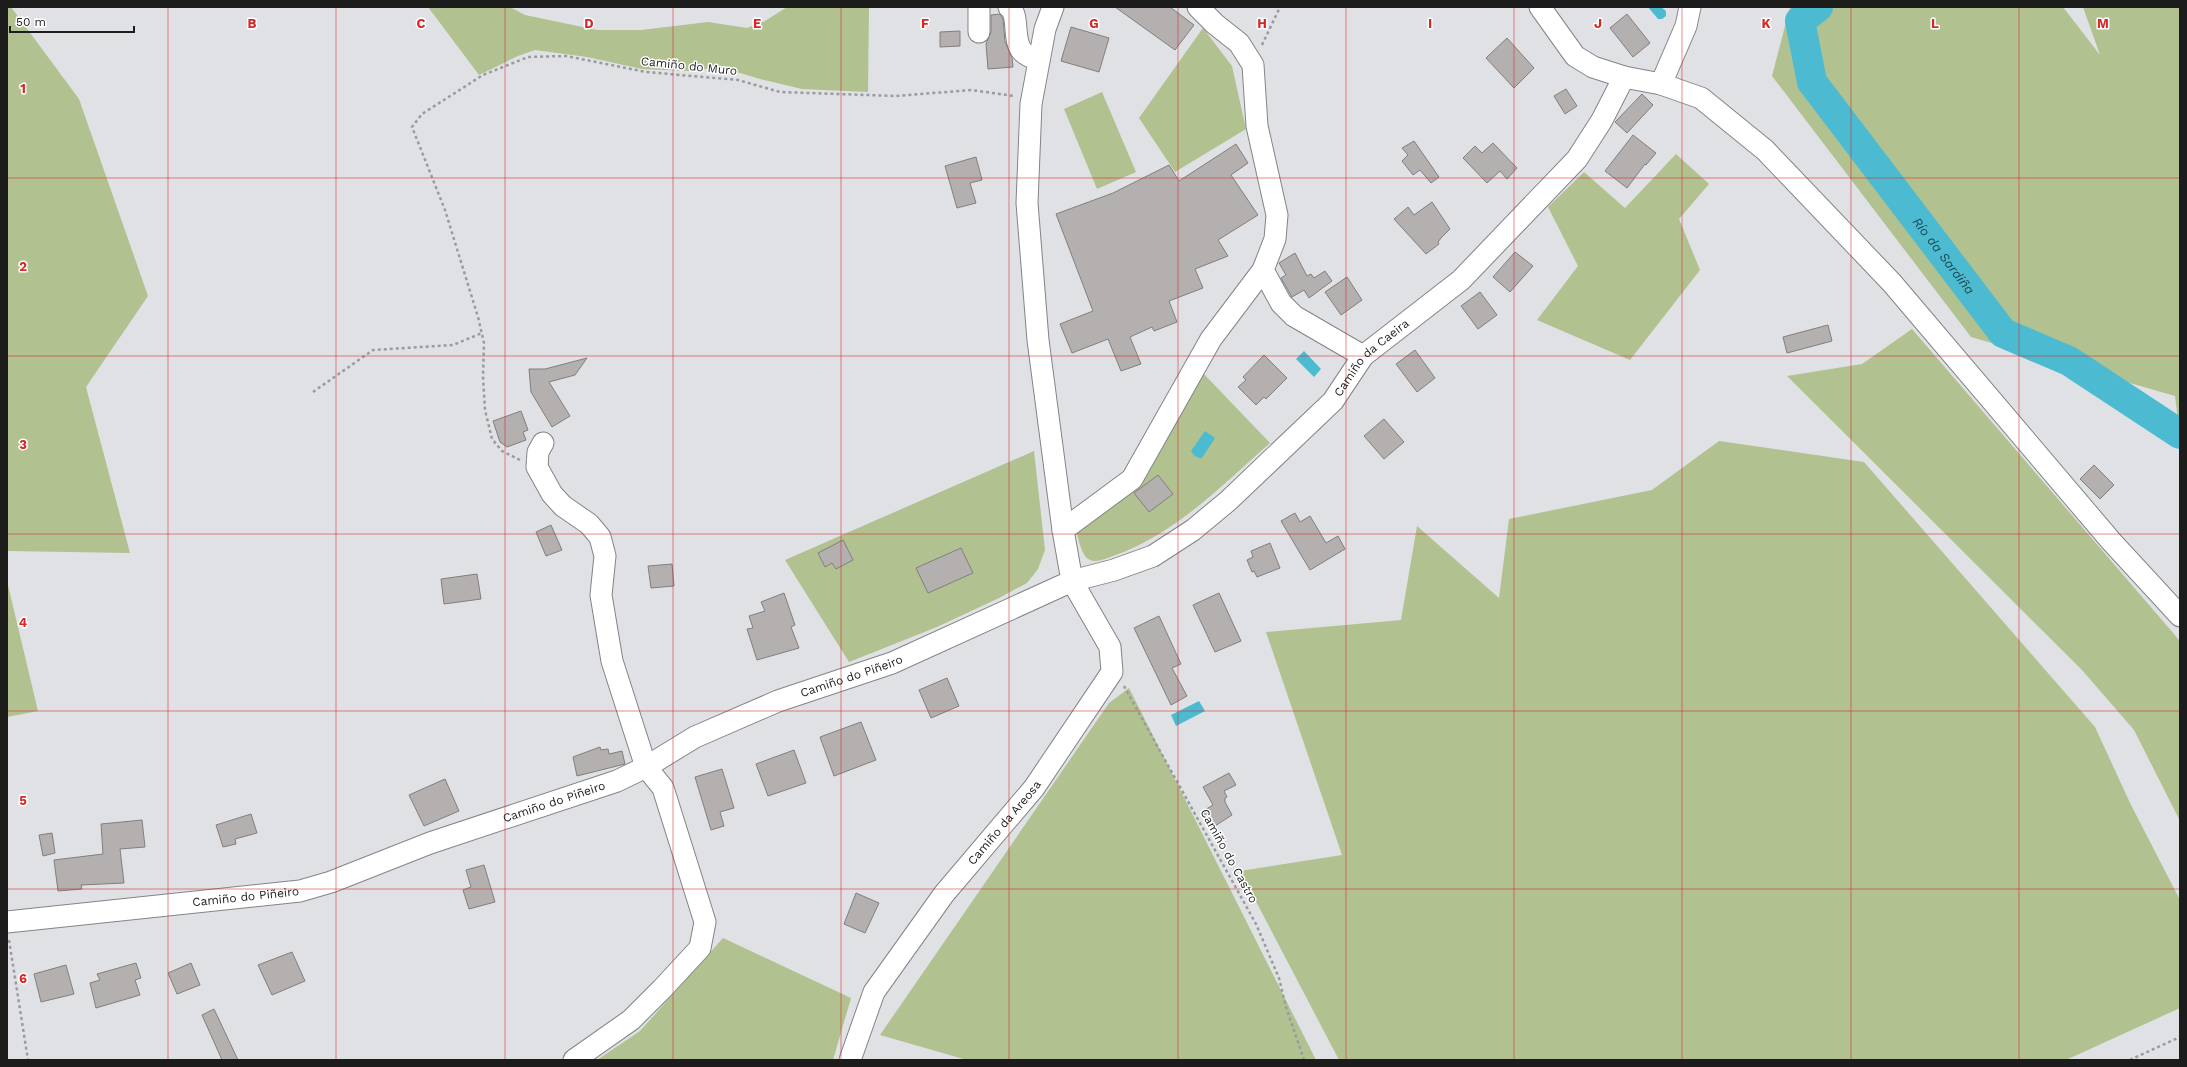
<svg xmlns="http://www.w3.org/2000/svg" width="2187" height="1067" viewBox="0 0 2187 1067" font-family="'Work Sans',sans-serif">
<rect width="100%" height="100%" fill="#e0e1e5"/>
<!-- green -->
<path fill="#b1c18f" d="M7,7H11L79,99L148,296L86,387L130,553L7,551Z
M428,7H510L525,15L597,30H641L708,22L747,28L765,21L787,7H869L868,92L802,89L760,79L720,67L691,71L642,69L587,57L535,50L518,56L479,75Z
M1790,7H2063L2100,55L2083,7H2180V437L2175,396L1971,337L1772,76Z
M1203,28L1232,66L1246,129L1175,172L1139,118Z
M1102,92L1136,172L1097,189L1064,109Z
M1676,154L1709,184L1679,219L1700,270L1630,360L1537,320L1578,266L1548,207L1584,172L1625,208Z
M1912,329L2180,641V821L2134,730L2082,670L1787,376L1862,364Z
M1202,372L1270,443C1221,486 1176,534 1113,556C1107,558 1097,563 1090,560C1081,556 1079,539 1076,531L1136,482Z
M1719,441L1864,462L2095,727L2131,805L2180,900V1008L2066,1060H1339L1240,871L1342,855L1266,632L1401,620L1417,526L1499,598L1509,519L1652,490Z
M1034,451L1045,550L1038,569L1027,583L999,598L937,627L849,662L785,560Z
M7,581L38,711L7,717Z
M1129,688L1316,1060H967L880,1035L1109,703Z
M723,938L851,998L833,1060H597L640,1031Z"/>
<!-- water -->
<path fill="#4cbbd1" d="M1648,7H1661L1666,11V16L1662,19H1658Z
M1304,351L1321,369L1314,377L1296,359Z
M1205,431L1215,438L1202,458C1197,458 1194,456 1191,451Z
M1199,701L1205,711L1176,726L1171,715Z"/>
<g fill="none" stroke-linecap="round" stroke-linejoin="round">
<!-- river -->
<path stroke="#4cbbd1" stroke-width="30" id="s1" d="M1818,7L1800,21L1812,82L2003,333L2069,361L2180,434"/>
</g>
<!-- building -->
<path fill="#b5b0b0" stroke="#827e7e" d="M1115,7H1170L1194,25L1175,50Z
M1000,14L1003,19L1005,42L1012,58L1013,67L988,69L986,44L991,32V15Z
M1627,14L1650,43L1633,57L1610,28Z
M1071,27L1109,38L1099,72L1061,61Z
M960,31V46L940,47V32Z
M1507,38L1534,68L1514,88L1486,58Z
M1566,89L1577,106L1565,114L1554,96Z
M1642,94L1653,105L1627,133L1615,122Z
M1633,135L1656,153L1646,165L1645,164L1627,188L1605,171Z
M1414,141L1439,177L1431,183L1420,170L1413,175L1402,161L1408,155L1402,148Z
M1493,143L1517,168L1507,179L1500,171L1487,183L1463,158L1475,146L1482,153Z
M1236,144L1248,163L1231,175L1258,215L1218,240L1228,256L1195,269L1203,288L1169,301L1177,322L1154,331L1152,327L1130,337L1141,364L1121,371L1108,339L1072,353L1060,324L1093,311L1056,214L1113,193L1169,165L1179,181Z
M976,157L982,180L970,183L976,203L957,208L945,166Z
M1432,202L1450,229L1441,238L1438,242L1439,244L1426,254L1394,219L1408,207L1414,215Z
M1515,252L1533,266L1510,292L1493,277Z
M1295,253L1307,276L1311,274L1314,278L1325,271L1332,281L1309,298L1304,290L1292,297L1281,278L1286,275L1279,263Z
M1347,277L1362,300L1341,315L1325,292Z
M1480,292L1497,315L1478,329L1461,306Z
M1828,325L1832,341L1787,353L1783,337Z
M1415,350L1435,378L1417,392L1396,364Z
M1264,355L1287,378L1266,399L1264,397L1256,405L1238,387L1246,380L1243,377Z
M587,358L575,375L549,382L570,416L552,427L531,392L529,369H545Z
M521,411L528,430L523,432L526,440L507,447L500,442L493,421Z
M1384,419L1404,442L1384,459L1364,436Z
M2094,465L2114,485L2100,499L2080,479Z
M1158,475L1173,494L1149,512L1134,493Z
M1295,513L1300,522L1310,516L1326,543L1338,536L1345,549L1310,570L1281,521Z
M551,525L562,550L546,556L536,532Z
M843,540L853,560L836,569L832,563L825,567L818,553Z
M1270,543L1280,568L1257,577L1254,571L1252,572L1247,560L1253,557L1251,551Z
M961,548L973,573L928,593L916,568Z
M672,564L674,586L651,588L648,566Z
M477,574L481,599L444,604L441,579Z
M784,593L795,625L791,627L799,648L757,660L747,629L753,628L749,616L765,611L761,602Z
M1219,593L1241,641L1215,652L1193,605Z
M1159,616L1181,664L1172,668L1187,696L1171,705L1134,628Z
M947,678L959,706L931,718L919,690Z
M861,722L876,760L834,776L820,737Z
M600,747L601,750L608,749L609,754L622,751L625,764L577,776L573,757Z
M794,750L806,783L768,796L756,764Z
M722,769L734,808L720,812L724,826L711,830L695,777Z
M1229,773L1236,785L1224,791L1227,797L1225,798V802L1232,815L1212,828L1203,811L1213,805L1203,787Z
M445,779L459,811L424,826L409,795Z
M251,814L257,833L235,839L236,844L223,847L216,825Z
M142,820L145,847L120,849L124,883L81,885L82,889L58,891L54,860L103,854L101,824Z
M52,833L55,853L43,856L39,835Z
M484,865L495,902L469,909L463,890L471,887L466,870Z
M856,893L879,903L865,933L844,924Z
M292,952L305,981L272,995L258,965Z
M136,963L141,978L135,980L140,995L96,1008L90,983L100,980L97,974Z
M191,963L200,985L177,994L168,973Z
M66,965L74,994L41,1002L34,974Z
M214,1009L238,1060H222L202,1015Z"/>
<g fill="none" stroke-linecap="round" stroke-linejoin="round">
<!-- minor casing -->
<g stroke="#848488" stroke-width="23">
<g id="minor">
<path d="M979,7V32"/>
<path d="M1009,7C1020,15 1012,39 1022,51C1026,56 1034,58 1039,60"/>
<path d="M1540,7L1575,56L1593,67L1624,77L1661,84L1701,98L1765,150L1892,283L2111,541L2180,616"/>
<path d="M1661,84L1686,26L1690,7"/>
<path d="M1263,270L1281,303L1294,316L1363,356"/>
<path d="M543,443L538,452L537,467L552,494L563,506L589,524L600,537L605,556L601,595L612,661L646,767L663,788L705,922L700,948L662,989L631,1020L574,1060"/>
<path d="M1063,530L1132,479L1211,339L1263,270L1275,239L1277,215L1257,126L1253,65L1239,43L1215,24L1198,7"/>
<path id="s2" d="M7,922L300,891L331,882L430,843L617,781L646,767L695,737L778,701L892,663L1072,581L1114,570L1153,556L1193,530L1228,501L1333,401L1363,356L1461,280L1577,159L1602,120L1624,77"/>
<path id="s3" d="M850,1060L874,992L944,894L1034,788L1112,672L1110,647L1072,581L1063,530L1038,340L1027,203L1031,104L1045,29L1053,7"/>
</g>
</g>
<!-- path -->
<path stroke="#9a9b9e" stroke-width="2.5" stroke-dasharray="3 3" stroke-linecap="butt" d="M1262,45L1280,7
M313,392L373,350L453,345L482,333
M520,460L502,451L492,439L485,410L483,377L484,343L478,317L445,210L412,127L422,114L483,75L528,57L566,56L646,72L738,80L780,92L896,96L971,90L1014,96
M1124,686L1256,924L1279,978L1286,1007L1304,1060
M9,940L28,1060
M2130,1060L2180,1037"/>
<!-- minor -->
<use href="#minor" stroke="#fff" stroke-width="21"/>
</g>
<!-- grid -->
<path fill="none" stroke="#d62828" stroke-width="1" stroke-opacity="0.55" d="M168,7V1060M336,7V1060M505,7V1060M673,7V1060M841,7V1060M1009,7V1060M1178,7V1060M1346,7V1060M1514,7V1060M1682,7V1060M1851,7V1060M2019,7V1060M7,178H2180M7,356H2180M7,534H2180M7,711H2180M7,889H2180"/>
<g text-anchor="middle" stroke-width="3" stroke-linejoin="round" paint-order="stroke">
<!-- street labels -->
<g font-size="12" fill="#1c1c1d" stroke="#fff">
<text transform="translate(689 66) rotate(6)" y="4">Camiño do Muro</text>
<text dy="4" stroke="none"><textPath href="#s2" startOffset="1510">Camiño da Caeira</textPath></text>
<text dy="4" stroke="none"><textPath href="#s2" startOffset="888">Camiño do Piñeiro</textPath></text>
<text dy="4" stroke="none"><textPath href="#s2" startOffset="564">Camiño do Piñeiro</textPath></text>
<text dy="4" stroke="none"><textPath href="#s3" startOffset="286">Camiño da Areosa</textPath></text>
<text transform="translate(1229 856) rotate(61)" y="4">Camiño do Castro</text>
<text dy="4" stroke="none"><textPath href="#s2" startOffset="240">Camiño do Piñeiro</textPath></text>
</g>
<!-- water labels -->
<g font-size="13" font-style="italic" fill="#194953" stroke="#fff">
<text dy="5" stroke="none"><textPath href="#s1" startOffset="303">Río da Sardiña</textPath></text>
</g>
</g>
<g font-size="13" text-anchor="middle" font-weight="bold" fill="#d62828" stroke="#fff" stroke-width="3" stroke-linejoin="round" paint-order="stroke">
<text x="252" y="28">B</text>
<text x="421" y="28">C</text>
<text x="589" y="28">D</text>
<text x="757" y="28">E</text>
<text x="925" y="28">F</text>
<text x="1094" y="28">G</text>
<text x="1262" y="28">H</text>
<text x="1430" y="28">I</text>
<text x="1598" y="28">J</text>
<text x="1766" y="28">K</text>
<text x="1935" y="28">L</text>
<text x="2103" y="28">M</text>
<text x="23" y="93">1</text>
<text x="23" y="271">2</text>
<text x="23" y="449">3</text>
<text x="23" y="627">4</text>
<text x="23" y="805">5</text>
<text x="23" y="983">6</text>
</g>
<!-- border -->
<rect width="2187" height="1067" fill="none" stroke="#1c1c1d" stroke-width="16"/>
<!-- scale -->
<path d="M10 26v6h124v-6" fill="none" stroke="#1c1c1d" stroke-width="2"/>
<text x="16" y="26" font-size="12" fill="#1c1c1d" stroke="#ffffff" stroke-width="3" paint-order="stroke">50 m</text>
</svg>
